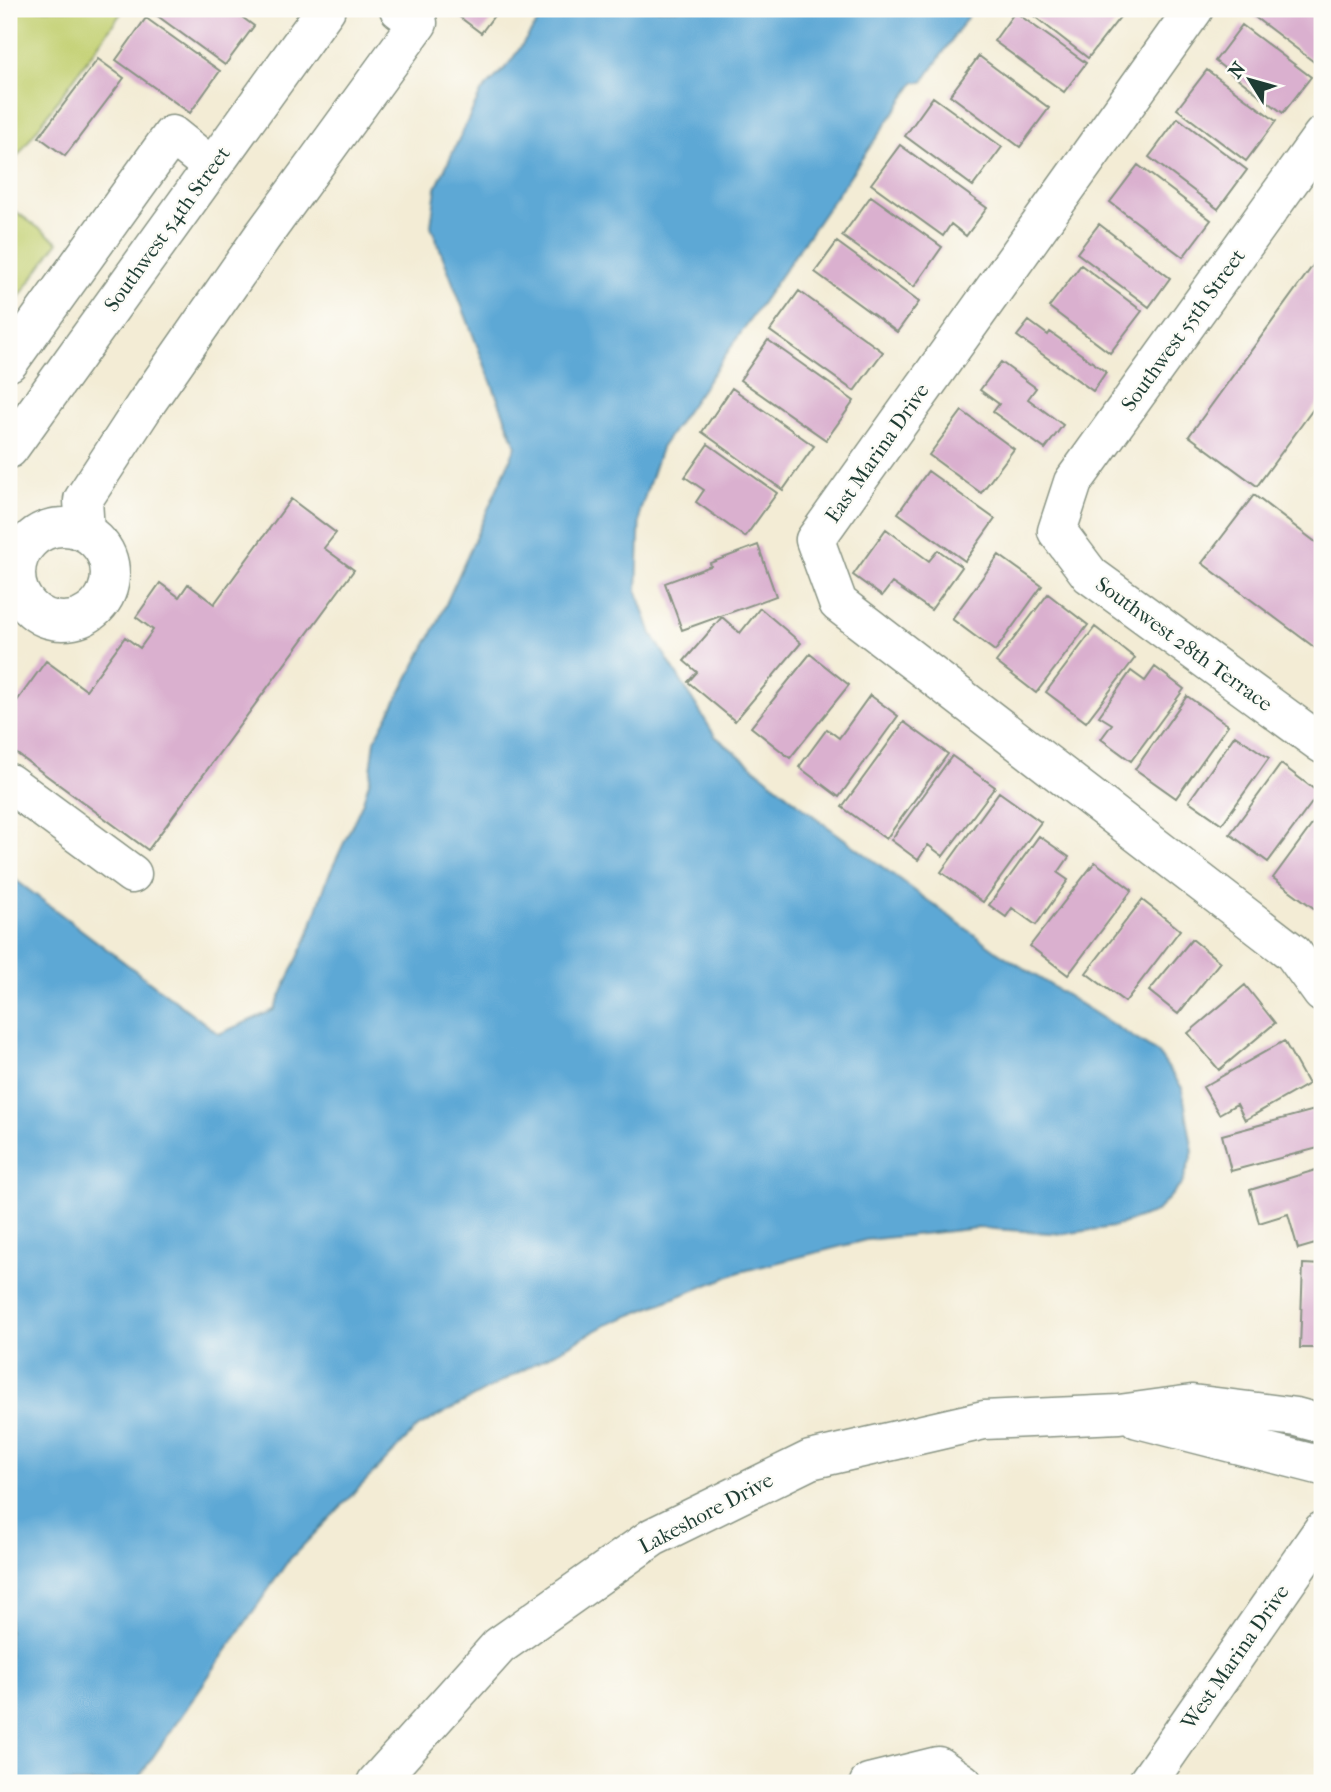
<svg xmlns="http://www.w3.org/2000/svg" width="1331" height="1792" viewBox="0 0 1331 1792" font-family="'IM FELL French Canon',serif">
<rect width="100%" height="100%" fill="#fdfcf7"/>
<filter id="ink" filterUnits="userSpaceOnUse"><feTurbulence type="fractalNoise" baseFrequency=".0143" numOctaves="2"/><feDisplacementMap in="SourceGraphic" scale="14" xChannelSelector="R" yChannelSelector="G"/><feConvolveMatrix kernelMatrix="1 2 1 2 8 2 1 2 1" color-interpolation-filters="sRGB"/></filter>
<filter id="wash" filterUnits="userSpaceOnUse"><feTurbulence type="fractalNoise" baseFrequency=".00686" numOctaves="4" result="noise"/><feDisplacementMap in="SourceGraphic" scale="28" xChannelSelector="R" yChannelSelector="G"/><feGaussianBlur stdDeviation="1.57" result="paint"/><feColorMatrix in="noise" values="0 0 0 0 0 0 0 0 0 0 0 0 0 0 0 0 0 1.4 0 .05"/><feComposite in="paint" operator="in"/></filter>
<g filter="url(#wash)">
<rect width="100%" height="100%" fill="#f3ecd5"/>
<!-- green -->
<path fill="#c3d072" stroke="#718653" stroke-width="2" d="M9,9H124L9,168Z
M15,211L58,242L9,311V220Z"/>
<!-- water -->
<path fill="#5da8d5" stroke="#3e7284" stroke-width="2" d="M547,9H973L923,82H915L661,448L640,511L637,591L652,634L715,736L820,821L998,952L1158,1053L1182,1088L1193,1152L1182,1184L1156,1212L1113,1227L1064,1234L979,1228L866,1240L740,1272L606,1325L418,1427L288,1561L135,1783H9V875L219,1034L274,1010L308,936L328,877L362,804L370,779L375,740L438,622L516,446L431,226L436,188L481,92L508,65Z"/>
<g id="blocks">
<!-- building -->
<path fill="#dab0cf" d="M148,9H231L254,26L225,65Z
M449,9H499L481,33Z
M1034,9H1108L1120,17L1088,58L1030,13Z
M1250,9H1316L1322,14V68L1248,12Z
M1015,12L1086,63L1064,92L994,41Z
M146,18L220,71L190,113L116,60Z
M1242,25L1311,77L1283,113L1215,61Z
M979,56L1049,108L1020,147L950,95Z
M98,59L124,78L65,156L39,137Z
M1207,70L1276,121L1246,161L1177,109Z
M933,97L1002,147L973,186L905,136Z
M1178,118L1247,170L1218,209L1149,157Z
M900,145L987,208L966,236L951,224L943,236L871,184Z
M1138,165L1211,220L1183,257L1110,202Z
M871,196L942,247L914,287L842,236Z
M1099,224L1170,278L1149,307L1077,253Z
M837,242L919,302L897,332L815,272Z
M1322,253V397L1257,486L1189,436Z
M1081,265L1142,311L1110,353L1049,307Z
M799,291L883,352L854,391L770,331Z
M1029,321L1048,335L1050,332L1106,372L1093,391L1017,336Z
M768,340L854,401L826,440L740,380Z
M1001,362L1036,388L1028,399L1063,425L1045,449L993,412L999,404L980,390Z
M732,388L814,446L783,490L702,432Z
M962,411L1014,449L981,493L929,455Z
M708,444L777,493L745,537L696,502L704,490L685,477Z
M928,471L995,519L965,561L898,513Z
M1254,495L1322,547V653L1202,563Z
M291,499L336,533L324,548L354,570L148,850L9,748V712L46,661L86,690L125,637L140,648L153,630L136,617L160,583L179,597L188,584L214,604Z
M886,529L929,561L938,550L962,567L931,610L892,583L882,596L853,575Z
M758,545L776,596L682,630L665,583L711,566L710,563Z
M999,555L1042,586L995,651L952,619Z
M1048,594L1088,625L1036,693L996,662Z
M760,608L801,643L735,721L688,682L697,672L684,661L722,617L740,633Z
M1095,627L1135,658L1086,722L1046,692Z
M810,654L849,685L790,758L751,727Z
M1155,667L1184,689L1131,761L1101,739L1112,724L1099,716L1131,671L1145,681Z
M870,695L898,716L839,797L799,767L827,729L839,738Z
M1187,696L1228,725L1176,798L1135,769Z
M904,722L948,754L886,839L842,807Z
M1235,735L1269,758L1222,824L1189,801Z
M952,756L995,787L943,856L928,845L918,860L891,840Z
M1281,764L1319,793L1268,862L1230,834Z
M999,792L1041,822L983,902L941,872Z
M1322,811V899L1315,909L1273,878Z
M1039,836L1069,857L1058,873L1068,880L1036,925L1012,908L1006,917L989,905Z
M1095,862L1132,890L1068,975L1030,946Z
M1142,900L1180,930L1125,1002L1086,973Z
M1192,939L1220,962L1178,1014L1149,991Z
M1245,985L1275,1023L1219,1070L1188,1033Z
M1284,1041L1308,1084L1245,1120L1237,1104L1219,1114L1203,1087Z
M1322,1108V1147L1231,1171L1222,1135Z
M1322,1168V1242L1298,1249L1288,1214L1259,1223L1250,1190Z
M1303,1264L1322,1265V1348H1300Z"/>
</g>
</g>
<g filter="url(#ink)">
<use href="#blocks" fill-opacity="0" stroke="#899484" stroke-width="2"/>
<g fill="none" stroke-linecap="round" stroke-linejoin="round">
<!-- minor casing -->
<g stroke="#899484" stroke-width="41">
<path id="minor" d="M1194,9L815,540L838,603L1293,953L1322,993
M1322,136L1073,482L1057,531L1090,575L1322,744
M9,362L172,135L212,167
M9,449L326,9
M16 574a47 47 0 1 1 94 0a47 47 0 1 1-94 0Z
M85,532L83,500L145,405L262,237L418,23L399,9
M9,783L132,874
M1138,1419L1322,1466
M376,1783L499,1646L653,1537L810,1460L984,1420L1119,1414L1192,1404L1296,1417L1322,1424
M869,1783L938,1766L963,1783
M1147,1783L1322,1531"/>
</g>
<!-- minor -->
<use href="#minor" stroke="#fff" stroke-width="38"/>
</g>
</g>
<g text-anchor="middle" stroke-width="5" stroke-linejoin="round" paint-order="stroke">
<!-- street labels -->
<g font-size="21" fill="#1f3d34" stroke="#fdfcf7">
<text transform="translate(167 229) rotate(-54)" y="7">Southwest 54th Street</text>
<text transform="translate(1183 330) rotate(-54)" y="7">Southwest 55th Street</text>
<text transform="translate(877 453) rotate(-55)" y="7">East Marina Drive</text>
<text transform="translate(1184 644) rotate(36)" y="7">Southwest 28th Terrace</text>
<text transform="translate(706 1513) rotate(-28)" y="7">Lakeshore Drive</text>
<text transform="translate(1235 1657) rotate(-55)" y="7">West Marina Drive</text>
</g>
</g>
<!-- margin -->
<rect width="1331" height="1792" fill="none" stroke="#fdfcf7" stroke-width="35"/>
<!-- north arrow -->
<g transform="translate(1250 80) rotate(307)" stroke="#fdfcf7" stroke-width="5" paint-order="stroke">
<path d="M0-5L12 26L0 18L-12 26Z" fill="#1f3d34"/>
<text y="-10" font-size="19" font-weight="bold" text-anchor="middle" fill="#1f3d34">N</text>
</g>
</svg>
